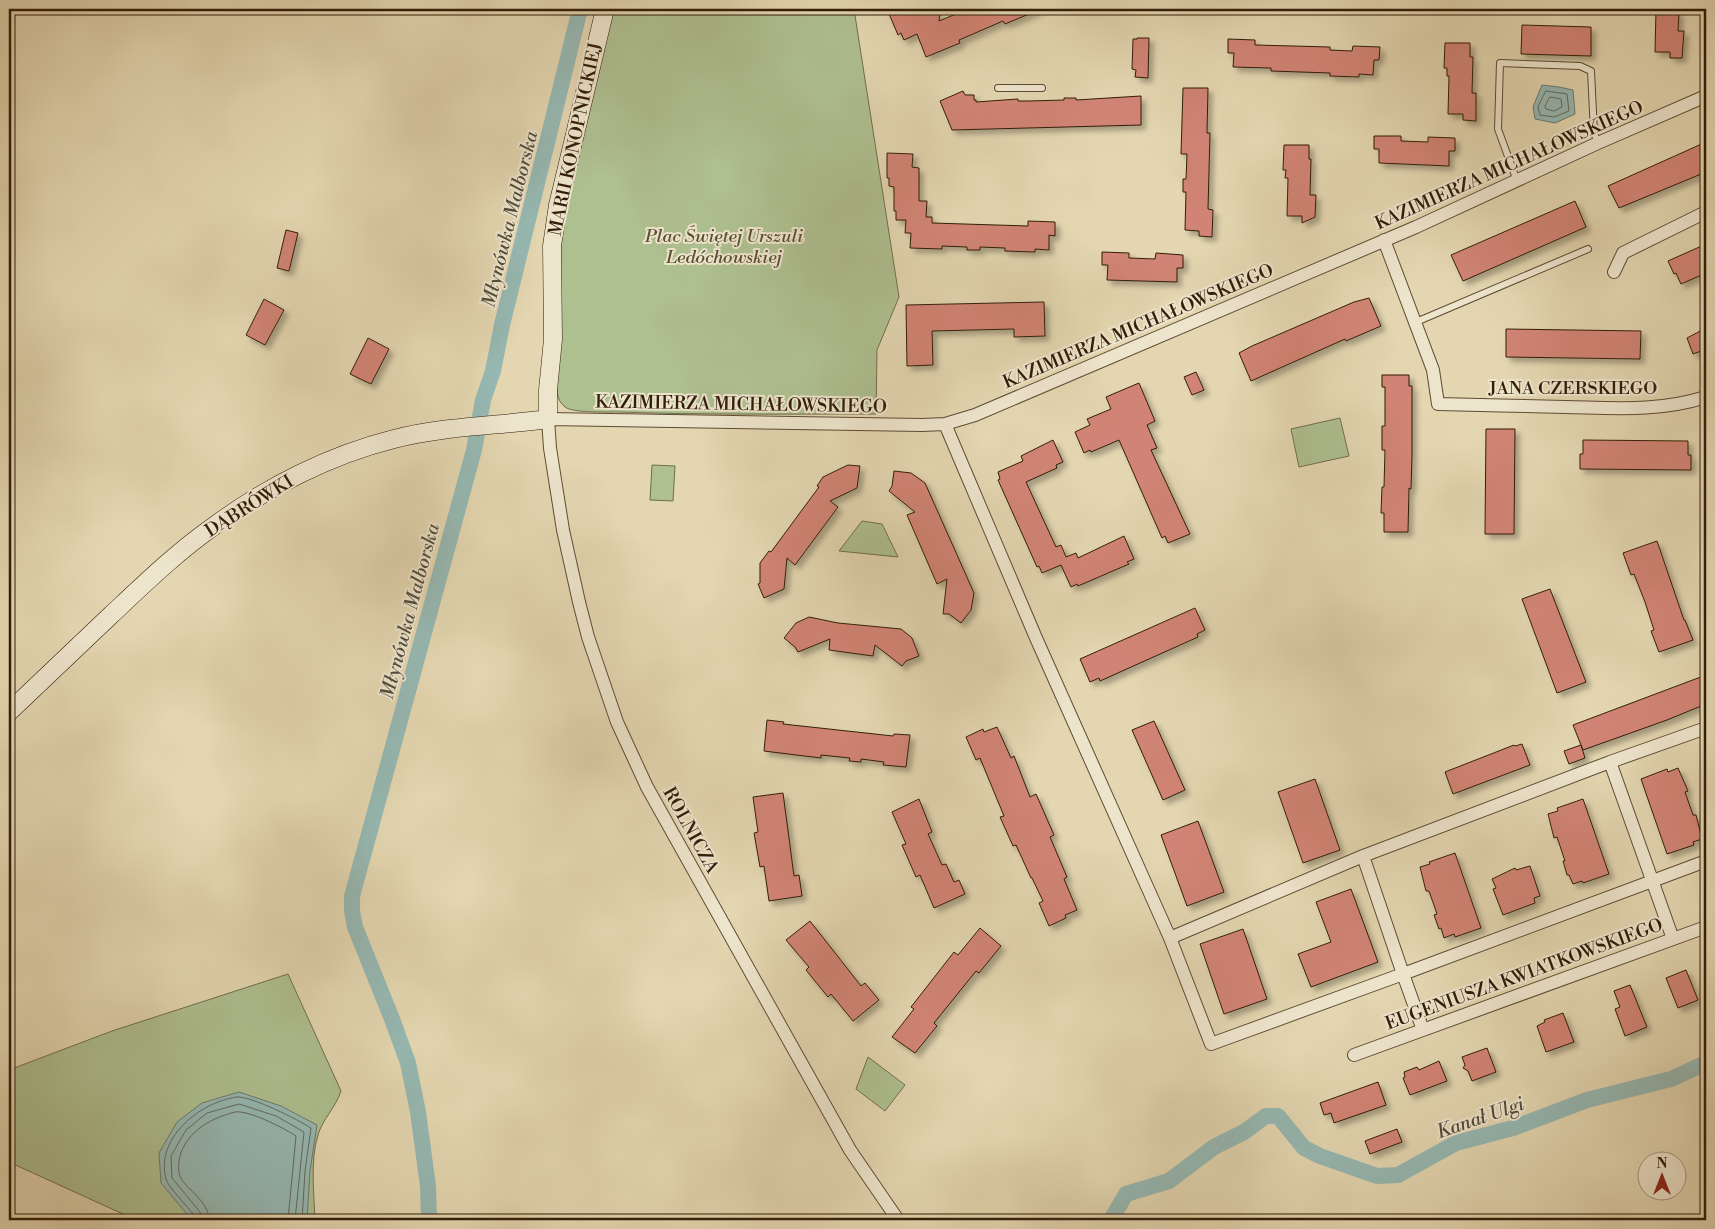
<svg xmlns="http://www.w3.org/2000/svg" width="1715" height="1229" viewBox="0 0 1715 1229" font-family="'Libre Bodoni',serif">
<defs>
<filter id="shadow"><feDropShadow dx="4.5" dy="4.5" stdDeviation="2.5" flood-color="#0004"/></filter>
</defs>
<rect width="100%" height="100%" fill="#e3d6b0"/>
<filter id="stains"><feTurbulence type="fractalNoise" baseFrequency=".004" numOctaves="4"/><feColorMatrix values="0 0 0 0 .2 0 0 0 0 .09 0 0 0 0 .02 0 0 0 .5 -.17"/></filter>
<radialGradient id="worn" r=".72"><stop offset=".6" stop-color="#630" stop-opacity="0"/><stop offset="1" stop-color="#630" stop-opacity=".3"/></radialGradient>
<!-- green -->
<path fill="#aebf90" stroke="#706e4c" d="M611,9H854L899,297L877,350L876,414C790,414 703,415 617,412C606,412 572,413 565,407C557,401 557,391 556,383L560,231Z
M1340,418L1349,456L1299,467L1291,429Z
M652,465L675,466L673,501L650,500Z
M862,521L882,524L898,557L839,551Z
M288,974L341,1091C336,1107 322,1120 318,1135C310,1160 314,1194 315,1220H136L9,1162V1070L112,1031Z
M868,1057L905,1085L885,1111L856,1089Z"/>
<!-- water -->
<path fill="#96b8b2" stroke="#6e7a6e" d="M1542,85L1559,87L1573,90L1575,114L1555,123L1535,119L1533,107Z
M239,1092L281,1106L317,1125L310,1171L307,1220H192L161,1183L159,1153L177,1122L202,1103Z"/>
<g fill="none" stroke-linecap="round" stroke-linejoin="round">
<!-- shore -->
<path stroke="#646a5e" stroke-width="1" d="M1546,91L1567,94L1569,111L1554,117L1540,115L1538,107Z
M1550,97L1561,99L1562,107L1554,111L1546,109L1545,107Z
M196,1220L194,1215C188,1207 168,1187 166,1179C155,1138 200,1102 237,1097C251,1096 299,1120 311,1128L305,1171L302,1220
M202,1220L200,1212L172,1178L171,1156L186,1130L207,1113L239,1104L276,1116L304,1132L295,1220
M209,1220C209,1199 182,1188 179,1173C175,1144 200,1123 225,1115C229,1114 235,1111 240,1112C254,1113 284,1128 296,1136L288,1220"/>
<!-- canal -->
<path stroke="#96b8b2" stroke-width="16" d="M429,1220L428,1186L418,1112L408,1063L392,1019L355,927L352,911V896L474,450L483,400L493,371L502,325L580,9
M1111,1220L1126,1194L1169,1181L1214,1147L1244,1132L1266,1116H1278L1304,1148L1320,1156L1377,1176L1398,1175L1456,1143L1513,1128L1587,1100L1671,1079L1706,1063"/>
</g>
<!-- building -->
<path fill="#d18475" stroke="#321d09" filter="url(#shadow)" d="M887,9H927L928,13H940L939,21L968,9H1041L1005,24L1003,21L959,40L960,43L926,57L917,34L904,40L901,33L898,35Z
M1656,9H1676V13H1679L1678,31H1684L1682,58H1670V52H1655Z
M1522,25L1591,27V56L1521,54Z
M1137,38H1149L1148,78L1135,77L1136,70L1132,69L1133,39H1137Z
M1228,39L1255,40V45L1330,47V50L1352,51L1353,46L1380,47L1379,60H1374L1373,75L1359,74V77L1330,76V73L1271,71V68L1233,67L1234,53H1228Z
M1445,43H1470V57H1473L1472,93H1476V121L1463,120V114H1448L1449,76H1447V68H1444Z
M1183,88H1208L1207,133H1210L1208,209L1213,210L1212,237L1199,236V231L1185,230L1186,192H1183V179H1186L1187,154H1181Z
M963,91L965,95H974V100H976V102L1018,99V101H1029L1064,100V98H1076V100L1141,96V125L952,130L940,101Z
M1374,136H1401V141L1428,142V137L1455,138V151H1449V166L1379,163V149H1374Z
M1706,142V172L1619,208L1608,186Z
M1284,145H1309V159H1311L1310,195H1316L1315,217L1302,223V216H1287L1288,178H1285L1286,170H1283Z
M887,153L913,154L912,167L919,168V201H927L926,217H932V223L1028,226V221L1055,222V236L1049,235V250L1035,249V252L1005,251V248L980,247V250H967V247L942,246V249L910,248L911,233H905L906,220H896V211H894V187L889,186V178H887Z
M1575,201L1586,227L1463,281L1451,255Z
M286,230L298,233L289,271L277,268Z
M1706,244V273L1681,284L1676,273L1674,274L1668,261Z
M1102,252L1129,253V258L1155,259L1156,253L1183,255V268H1177V282L1107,280L1108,265H1102Z
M1369,298L1381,326L1346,341L1345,339L1251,381L1239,353L1252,346L1354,302Z
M264,299L284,310L265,345L246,335Z
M1044,302L1045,336L1014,337V329L932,331L933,365L907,366L906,305Z
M1706,328V362L1701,351L1693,354L1687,338Z
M1506,329L1641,331L1640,359L1506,357Z
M368,338L389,349L371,384L350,374Z
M1196,372L1204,390L1192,395L1184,377Z
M1382,375H1409V386H1412V455L1411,489L1409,488L1408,532H1384V513H1381L1382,487H1384L1385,450H1382V426H1385V387H1382Z
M1139,383L1155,421L1147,425L1157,448L1151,450L1190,534L1168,543L1165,536L1162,538L1119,440L1091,452L1090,450L1084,453L1075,432L1090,425L1087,419L1111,409L1106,397Z
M1486,429H1515L1514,534H1485Z
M1053,440L1063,462L1056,465L1057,468L1026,482L1056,547L1061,545L1066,557L1076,553L1078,558L1124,536L1134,559L1127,562L1129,564L1078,586L1077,584L1071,587L1061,565L1042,573L1039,566L1037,567L998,480L1000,479L998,472L1023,461L1021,456Z
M1583,440L1688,441V455H1691V470L1580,469V454H1583Z
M848,465L860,466L857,488L830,501L838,507L795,565L787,558L784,589L764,598L758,584L760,583V563L769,551L771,552L819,487L817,486L823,477Z
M894,471L911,473L925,483L974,593L971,610L961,623L949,614H943L947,579L937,584L907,515L915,512L889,491L892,486Z
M1657,541L1684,620H1685L1693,640L1659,652L1651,631L1654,630L1645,602L1634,574L1631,575L1623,553Z
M1550,589L1586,682L1557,693L1522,599Z
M1195,608L1205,630L1197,634L1198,637L1100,681L1099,678L1090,682L1080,659Z
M809,617L838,623L901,629L912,638L919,656L906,661L902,666L875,645L873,656L829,650L830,639L798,652L795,647L784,638L796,623Z
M1706,675V704L1667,720L1583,750L1573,725Z
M767,720L784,722L783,724L893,736L894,734L910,735L906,767L883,765L884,762L861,759V762L849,761L850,758L821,755V758L764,751Z
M1154,721L1185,790L1163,800L1132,730Z
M997,727L1011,758L1014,756L1030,797L1036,794L1054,835L1050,837L1067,877L1064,879L1077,910L1065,915L1066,918L1049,926L1039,903L1043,901L1032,878H1031L1016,845L1013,846L1000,817L1004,816L980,758L976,760L966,737L983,729L984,732Z
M1522,744L1530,765L1453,794L1445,772L1514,745L1515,746Z
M1581,745L1585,758L1569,764L1564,751Z
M1678,768L1688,791L1685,792L1693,815H1696L1702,839L1693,842L1694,845L1667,854L1641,779L1667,769L1668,772Z
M1315,779L1340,850L1303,863L1278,792Z
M783,793L794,876L799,875L802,896L769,901L764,866L760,867L754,833L758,832L753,797Z
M919,799L932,832L928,834L942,865L946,864L954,882L959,880L965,894L934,908L920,875L916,877L902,845L906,844L892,812Z
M1583,799L1609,874L1583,883L1582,881L1573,884L1569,875H1567L1563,861H1565L1557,837L1554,838L1548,814L1558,811L1557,808Z
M1198,821L1224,892L1187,906L1161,835Z
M1455,853L1481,928L1455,937L1454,934L1444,938L1441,928L1439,929L1434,915L1437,914L1429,891H1426L1420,867L1430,864L1429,862Z
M1530,866L1540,896L1534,898L1535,903L1503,915L1493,889L1496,888L1492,879L1515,868L1516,870Z
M1351,889L1378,962L1311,987L1298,954L1331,942L1316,902Z
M810,921L861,986L865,983L879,1000L853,1021L831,994L828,997L806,970L809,967L786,940Z
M980,928L1001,946L979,973L976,971L934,1023L937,1026L915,1053L892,1037L914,1009L911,1007L954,952L958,955Z
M1243,929L1267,999L1224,1014L1200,944Z
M1686,970L1698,1000L1678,1008L1666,978Z
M1630,985L1647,1027L1625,1036L1615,1009L1620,1007L1614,991Z
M1563,1013L1574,1042L1546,1052L1537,1026L1545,1022L1544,1020Z
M1487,1048L1496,1072L1472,1081L1468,1071L1463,1068L1465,1065L1462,1057Z
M1439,1061L1447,1081L1410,1095L1403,1078L1405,1077L1404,1072L1417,1067L1419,1070Z
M1378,1082L1386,1105L1334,1123L1331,1113L1324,1115L1320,1103Z
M1397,1129L1402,1142L1370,1154L1365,1141Z"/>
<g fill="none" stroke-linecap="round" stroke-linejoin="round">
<!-- lane casing -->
<g stroke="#5e4b33" stroke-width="8">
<path id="lane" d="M998,88H1042
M1517,181L1498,129L1500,63L1580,66L1591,71L1594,133L1598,143
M1416,322L1588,249"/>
</g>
<!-- street casing -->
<g stroke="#5e4b33" stroke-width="14">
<path id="street" d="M1384,240L1433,370L1438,404C1480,405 1523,406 1565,407C1615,408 1658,412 1706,397
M1614,272L1623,253L1706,212
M945,424L1036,638L1170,938L1211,1044L1403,974L1423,1030
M1706,728L1610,762L1363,856L1403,974L1706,861
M1610,762L1673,939
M1170,938L1363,856
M1354,1055L1706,927
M898,1220L850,1150L647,787L617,722L588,637L579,602L563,530L550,448L548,419L922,425L945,424L975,415L1416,227L1598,143L1706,96"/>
</g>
<!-- secondary casing -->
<g stroke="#321d09" stroke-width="19">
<path id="secondary" d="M9,712C43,680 77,647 111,615C144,584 177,552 214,526C267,487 330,455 394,439C444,426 497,426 548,419V390L553,339L552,246L558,205L605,9"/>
</g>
<!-- lane -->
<use href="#lane" stroke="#ede4cc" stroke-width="6"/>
<!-- street -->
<use href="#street" stroke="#ede4cc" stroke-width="12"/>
<!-- secondary -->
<use href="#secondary" stroke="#ede4cc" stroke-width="18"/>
</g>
<g text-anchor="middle" stroke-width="4" stroke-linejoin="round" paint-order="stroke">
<!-- street labels -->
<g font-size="18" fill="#321d09" stroke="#ede4cc">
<text transform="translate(575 139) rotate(-78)" y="6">MARII KONOPNICKIEJ</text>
<text transform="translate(1509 165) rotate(-24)" y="6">KAZIMIERZA MICHAŁOWSKIEGO</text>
<text transform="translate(1138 326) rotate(-23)" y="6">KAZIMIERZA MICHAŁOWSKIEGO</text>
<text x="1573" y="394">JANA CZERSKIEGO</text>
<text transform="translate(741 404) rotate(1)" y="6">KAZIMIERZA MICHAŁOWSKIEGO</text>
<text transform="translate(249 506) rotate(-32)" y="6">DĄBRÓWKI</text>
<text transform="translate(691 830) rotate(61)" y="6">ROLNICZA</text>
<text transform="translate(1524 974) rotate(-20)" y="6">EUGENIUSZA KWIATKOWSKIEGO</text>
</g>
<!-- park labels -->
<g font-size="18" font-style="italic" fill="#574e32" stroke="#ede4cc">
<text x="724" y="242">Plac Świętej Urszuli<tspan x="724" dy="21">Ledóchowskiej</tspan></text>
</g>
<!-- water labels -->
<g font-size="19" font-style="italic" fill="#504c3c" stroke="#ede4cc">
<text transform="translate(509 219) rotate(-76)" y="7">Młynówka Malborska</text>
<text transform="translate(409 611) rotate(-75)" y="7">Młynówka Malborska</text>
<text transform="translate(1480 1117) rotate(-19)" y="7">Kanał Ulgi</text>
</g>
</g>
<!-- margin -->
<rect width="1715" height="1229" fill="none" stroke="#e3d6b0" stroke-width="30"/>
<rect x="10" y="10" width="1695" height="1209" fill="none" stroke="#321d09" stroke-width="2.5"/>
<rect x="15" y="15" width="1685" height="1199" fill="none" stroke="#321d09"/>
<!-- north arrow -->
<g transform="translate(1662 1176)"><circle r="24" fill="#ede4cc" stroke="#a2947e"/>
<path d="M0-4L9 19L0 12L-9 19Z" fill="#8f2418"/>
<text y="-8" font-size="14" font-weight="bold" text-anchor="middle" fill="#321d09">N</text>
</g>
<rect width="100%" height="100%" filter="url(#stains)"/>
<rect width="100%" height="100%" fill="url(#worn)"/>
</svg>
